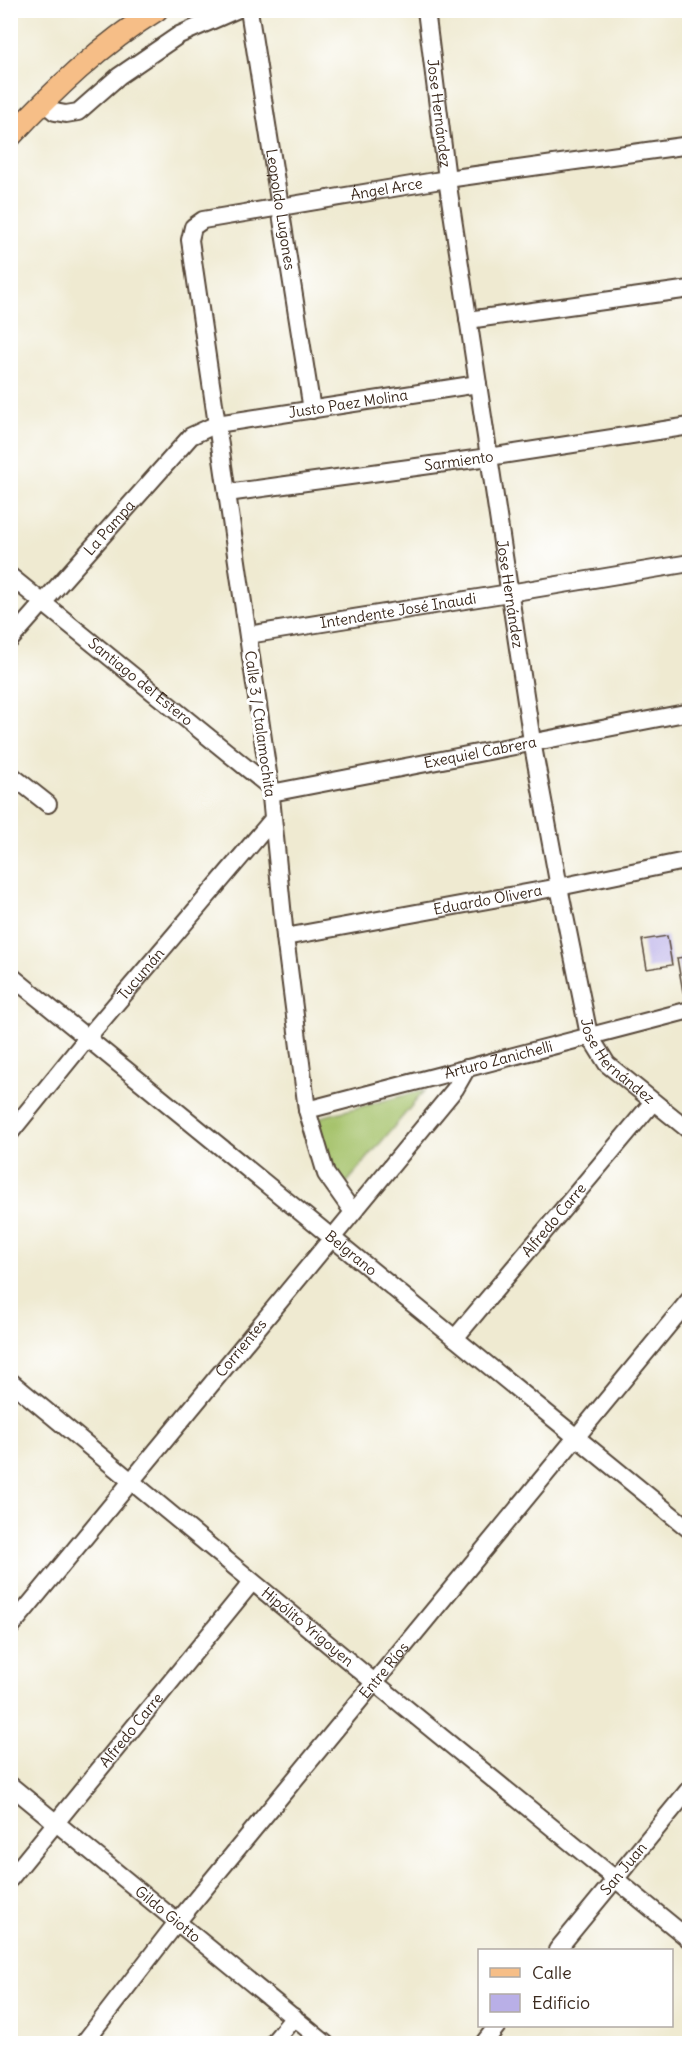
<svg xmlns="http://www.w3.org/2000/svg" width="700" height="2054" viewBox="0 0 700 2054" font-family="Delius,sans-serif">
<rect width="100%" height="100%" fill="#fff"/>
<filter id="ink" filterUnits="userSpaceOnUse"><feTurbulence type="fractalNoise" baseFrequency=".0167" numOctaves="2"/><feDisplacementMap in="SourceGraphic" scale="12" xChannelSelector="R" yChannelSelector="G"/><feConvolveMatrix kernelMatrix="1 2 1 2 8 2 1 2 1" color-interpolation-filters="sRGB"/></filter>
<filter id="wash" filterUnits="userSpaceOnUse"><feTurbulence type="fractalNoise" baseFrequency=".008" numOctaves="4" result="noise"/><feDisplacementMap in="SourceGraphic" scale="24" xChannelSelector="R" yChannelSelector="G"/><feGaussianBlur stdDeviation="1.35" result="paint"/><feColorMatrix in="noise" values="0 0 0 0 0 0 0 0 0 0 0 0 0 0 0 0 0 1.4 0 .05"/><feComposite in="paint" operator="in"/></filter>
<g filter="url(#wash)">
<rect width="100%" height="100%" fill="#efead1"/>
<!-- green -->
<path fill="#a5c26a" stroke="#707644" stroke-width="1.5" d="M425,1090L339,1192L317,1118Z"/>
<g id="blocks">
<!-- building -->
<path fill="#b9afe7" d="M667,936L672,965L647,969L642,940Z
M690,956V992H683L677,958Z"/>
</g>
</g>
<g filter="url(#ink)">
<use href="#blocks" fill-opacity="0" stroke="#564739" stroke-width="1.5"/>
<g fill="none" stroke-linecap="round" stroke-linejoin="round">
<!-- minor casing -->
<g stroke="#564739" stroke-width="20">
<g id="minor">
<path id="s1" d="M249,10L312,410"/>
<path id="s2" d="M426,10L447,179L532,741L559,887L589,1035L607,1064L690,1131"/>
<path d="M44,103L55,112L66,114L78,112L119,76L179,35L236,10"/>
<path d="M468,320L690,289"/>
<path id="s3" d="M227,493L489,457L690,426"/>
<path id="s4" d="M10,576L270,787"/>
<path id="s5" d="M248,635L509,593L690,563"/>
<path id="s6" d="M10,640L191,436L217,424L478,384"/>
<path d="M10,774L48,804"/>
<path id="s7" d="M271,793L690,712"/>
<path id="s8" d="M285,937L559,887L690,860"/>
<path id="s9" d="M10,975L690,1530"/>
<path id="s10" d="M307,1110L690,1010"/>
<path id="s11" d="M10,1133L87,1038L273,819"/>
<path id="s12" d="M353,1212L326,1174L307,1110L285,937L270,787L190,240L193,227L203,220L447,179L690,145"/>
<path id="s13" d="M455,1338L653,1102"/>
<path id="s14" d="M10,1381L374,1682L690,1940"/>
<path id="s15" d="M10,1628L455,1089L467,1068"/>
<path id="s16" d="M10,1785L326,2044"/>
<path id="s17" d="M10,1879L252,1582"/>
<path id="s18" d="M557,1950L690,1788"/>
<path id="s19" d="M83,2044L178,1921L690,1299"/>
<path d="M272,2044L294,2017"/>
<path d="M483,2044L497,2026"/>
</g>
</g>
<!-- major casing -->
<g stroke="#564739" stroke-width="24">
<path id="major" d="M10,137C54,90 102,44 157,10"/>
</g>
<!-- minor -->
<use href="#minor" stroke="#fff" stroke-width="16"/>
<!-- major -->
<use href="#major" stroke="#f6be87" stroke-width="21"/>
</g>
</g>
<g text-anchor="middle" stroke-width="6" stroke-linejoin="round" paint-order="stroke">
<!-- street labels -->
<g font-size="15" fill="#3b2a1e" stroke="#fff">
<text dy="5" stroke="none"><textPath href="#s2" startOffset="104">Jose Hernández</textPath></text>
<text dy="5" stroke="none"><textPath href="#s12" startOffset="1203">Ángel Arce</textPath></text>
<text dy="5" stroke="none"><textPath href="#s1" startOffset="202">Leopoldo Lugones</textPath></text>
<text dy="5" stroke="none"><textPath href="#s6" startOffset="434">Justo Paez Molina</textPath></text>
<text dy="5" stroke="none"><textPath href="#s3" startOffset="234">Sarmiento</textPath></text>
<text dy="5" stroke="none"><textPath href="#s6" startOffset="150">La Pampa</textPath></text>
<text dy="5" stroke="none"><textPath href="#s2" startOffset="590">Jose Hernández</textPath></text>
<text dy="5" stroke="none"><textPath href="#s5" startOffset="152">Intendente José Inaudi</textPath></text>
<text dy="5" stroke="none"><textPath href="#s4" startOffset="168">Santiago del Estero</textPath></text>
<text transform="translate(260 724) rotate(82)" y="5">Calle 3 / Ctalamochita</text>
<text dy="5" stroke="none"><textPath href="#s7" startOffset="213">Exequiel Cabrera</textPath></text>
<text dy="5" stroke="none"><textPath href="#s8" startOffset="206">Eduardo Olivera</textPath></text>
<text dy="5" stroke="none"><textPath href="#s11" startOffset="206">Tucumán</textPath></text>
<text dy="5" stroke="none"><textPath href="#s2" startOffset="1076">Jose Hernández</textPath></text>
<text dy="5" stroke="none"><textPath href="#s10" startOffset="198">Arturo Zanichelli</textPath></text>
<text dy="5" stroke="none"><textPath href="#s13" startOffset="154">Alfredo Carre</textPath></text>
<text dy="5" stroke="none"><textPath href="#s9" startOffset="440">Belgrano</textPath></text>
<text dy="5" stroke="none"><textPath href="#s15" startOffset="363">Corrientes</textPath></text>
<text dy="5" stroke="none"><textPath href="#s14" startOffset="386">Hipólito Yrigoyen</textPath></text>
<text dy="5" stroke="none"><textPath href="#s19" startOffset="480">Entre Ríos</textPath></text>
<text dy="5" stroke="none"><textPath href="#s17" startOffset="192">Alfredo Carre</textPath></text>
<text dy="5" stroke="none"><textPath href="#s18" startOffset="105">San Juan</textPath></text>
<text dy="5" stroke="none"><textPath href="#s16" startOffset="204">Gildo Giotto</textPath></text>
</g>
</g>
<!-- margin -->
<rect width="700" height="2054" fill="none" stroke="#fff" stroke-width="36"/>
<!-- legend -->
<rect x="478" y="1949" width="195" height="78" fill="#ffffff" stroke="#b1aaa5" stroke-width="1.5"/>
<rect x="490" y="1968" width="30" height="9" fill="#f6be87" stroke="#b1aaa5" stroke-width="1.5"/>
<text x="532" y="1979" font-size="18" fill="#3b2a1e">Calle</text>
<rect x="490" y="1994" width="30" height="18" fill="#b9afe7" stroke="#b1aaa5" stroke-width="1.5"/>
<text x="532" y="2009" font-size="18" fill="#3b2a1e">Edificio</text>
</svg>
